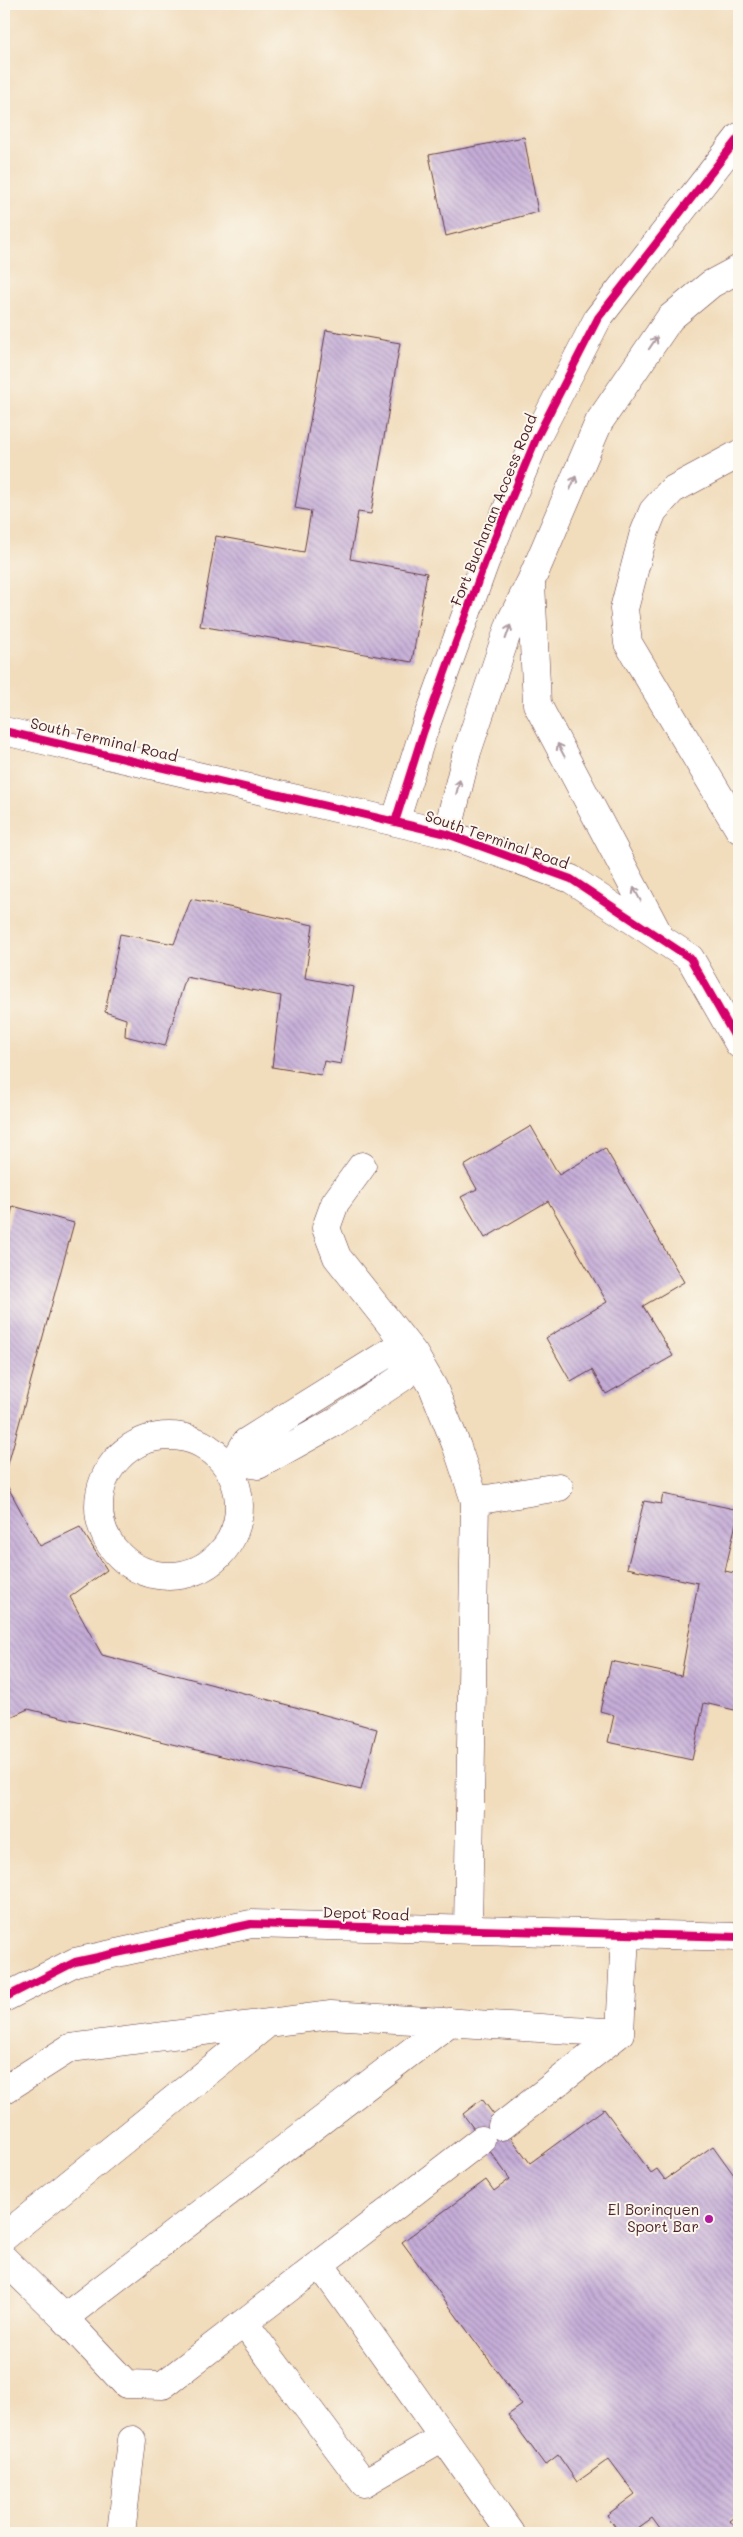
<svg xmlns="http://www.w3.org/2000/svg" width="743" height="2537" viewBox="0 0 743 2537" font-family="Mali,sans-serif">
<defs>
<pattern id="building-back-hatch" width="6" height="6" patternUnits="userSpaceOnUse" patternTransform="scale(1.25)"><rect width="6" height="6" fill="#c5add8"/><path d="M-1 5l2 2M0 0l6 6M5-1l2 2" fill="none" stroke="#a28caf"/></pattern>
</defs>
<rect width="100%" height="100%" fill="#fbf7ec"/>
<filter id="ink" filterUnits="userSpaceOnUse"><feTurbulence type="fractalNoise" baseFrequency=".02" numOctaves="2"/><feDisplacementMap in="SourceGraphic" scale="10" xChannelSelector="R" yChannelSelector="G"/><feConvolveMatrix kernelMatrix="1 2 1 2 8 2 1 2 1" color-interpolation-filters="sRGB"/></filter>
<filter id="wash" filterUnits="userSpaceOnUse"><feTurbulence type="fractalNoise" baseFrequency=".0096" numOctaves="4" result="noise"/><feDisplacementMap in="SourceGraphic" scale="20" xChannelSelector="R" yChannelSelector="G"/><feGaussianBlur stdDeviation="1.12" result="paint"/><feColorMatrix in="noise" values="0 0 0 0 0 0 0 0 0 0 0 0 0 0 0 0 0 1.4 0 .05"/><feComposite in="paint" operator="in"/></filter>
<g filter="url(#wash)">
<rect width="100%" height="100%" fill="#f1dcbb"/>
<g id="blocks">
<!-- building -->
<path fill="url(#building-back-hatch)" d="M524,137L538,212L446,236L429,155Z
M326,330L400,343L371,514L358,512L350,559L427,573L412,662L200,626L216,536L304,552L311,511L295,508Z
M191,899L313,925L305,978L354,987L341,1064L324,1061L321,1075L272,1067L281,996L186,977L165,1046L125,1036L126,1019L105,1012L120,934L174,944Z
M531,1126L559,1175L605,1148L684,1282L643,1306L673,1356L606,1394L592,1370L571,1382L546,1338L607,1302L548,1201L485,1238L461,1197L477,1189L464,1166Z
M13,1206L74,1223L4,1479V1239Z
M4,1480L40,1546L80,1527L107,1570L70,1597L102,1655L377,1729L361,1790L28,1709L4,1720Z
M663,1494L739,1510L725,1571L739,1574V1711L704,1703L692,1760L608,1742L614,1715L600,1711L611,1661L681,1676L698,1583L627,1568L644,1501L661,1504Z
M482,2099L530,2163L604,2109L651,2173L657,2169L665,2180L713,2146L739,2182V2514L730,2521L736,2528L729,2533H663L652,2518L631,2533H620L607,2515L635,2494L609,2459L577,2482L558,2455L545,2465L508,2415L522,2405L402,2242L486,2180L494,2191L510,2179L463,2114Z"/>
</g>
</g>
<g filter="url(#ink)">
<use href="#blocks" fill-opacity="0" stroke="#633b41" stroke-width="1"/>
<g fill="none" stroke-linecap="round" stroke-linejoin="round">
<!-- minor casing -->
<g stroke="#633b41" stroke-width="29">
<path id="minor" d="M739,454L672,490L653,511L643,536L624,609L628,643L739,829
M531,583L537,704L659,935
M4,731L447,834L571,879L690,958L739,1044
M395,822L423,733L485,562L536,439L598,318L739,137
M447,834L467,752L511,621L531,581L599,422L670,318L711,284L739,269
M362,1166L335,1203L326,1228L337,1257L414,1354L433,1387L457,1447L475,1501L468,1930
M390,1352L406,1359L403,1377L335,1422L258,1465L235,1461L246,1442Z
M99 1506a70 70 0 1 1 140 0a70 70 0 1 1-140 0Z
M475,1501L559,1487
M4,1998L75,1962L251,1924L739,1937
M4,2090L70,2048L331,2015L620,2033L625,1934
M502,2126L620,2033
M4,2237L268,2023
M4,2259L64,2318L126,2384L163,2385L481,2140
M320,2264L511,2533
M64,2318L450,2022
M244,2323L364,2483L443,2437
M121,2533L132,2440"/>
</g>
<!-- minor -->
<use href="#minor" stroke="#fff" stroke-width="28"/>
<!-- cycleway casing -->
<g stroke="#fbf7ec" stroke-width="11">
<path id="cycleway" d="M4,731L447,834L571,879L690,958L739,1044
M395,822L423,733L485,562L536,439L598,318L739,137
M4,1998L75,1962L251,1924L739,1937"/>
</g>
<!-- cycleway -->
<use href="#cycleway" stroke="#d6006c" stroke-width="8"/>
</g>
<!-- one-way arrows -->
<defs><path id="oneway-shaft" d="M-6 0H5M1.5-3L5.5 0L1.5 3" fill="none" stroke-width="1.6" stroke-linecap="round" stroke-linejoin="round" transform="scale(1.25)"/></defs>
<g stroke="#ae9aa0">
<use href="#oneway-shaft" transform="translate(653 343) rotate(-56)"/>
<use href="#oneway-shaft" transform="translate(573 483) rotate(-67)"/>
<use href="#oneway-shaft" transform="translate(508 632) rotate(-71)"/>
<use href="#oneway-shaft" transform="translate(561 750) rotate(-118)"/>
<use href="#oneway-shaft" transform="translate(458 787) rotate(-76)"/>
<use href="#oneway-shaft" transform="translate(637 894) rotate(-118)"/>
</g>
</g>
<!-- markers -->
<circle fill="#b5179e" stroke="#fbf7ec" stroke-width="2" cx="709" cy="2219" r="5"/>
<g text-anchor="middle" stroke-width="4" stroke-linejoin="round" paint-order="stroke">
<!-- street labels -->
<g font-size="15" fill="#4a1f2b" stroke="#fbf7ec">
<text transform="translate(494 510) rotate(-68)" y="5">Fort Buchanan Access Road</text>
<text transform="translate(104 740) rotate(13)" y="5">South Terminal Road</text>
<text transform="translate(497 840) rotate(19)" y="5">South Terminal Road</text>
<text transform="translate(366 1914) rotate(2)" y="5">Depot Road</text>
</g>
<!-- poi labels -->
<g font-size="15" fill="#4a1f2b" stroke="#fbf7ec" text-anchor="end">
<text x="699" y="2215">El Borinquen<tspan x="699" dy="17">Sport Bar</tspan></text>
</g>
</g>
<!-- margin -->
<rect width="743" height="2537" fill="none" stroke="#fbf7ec" stroke-width="20"/>
</svg>
